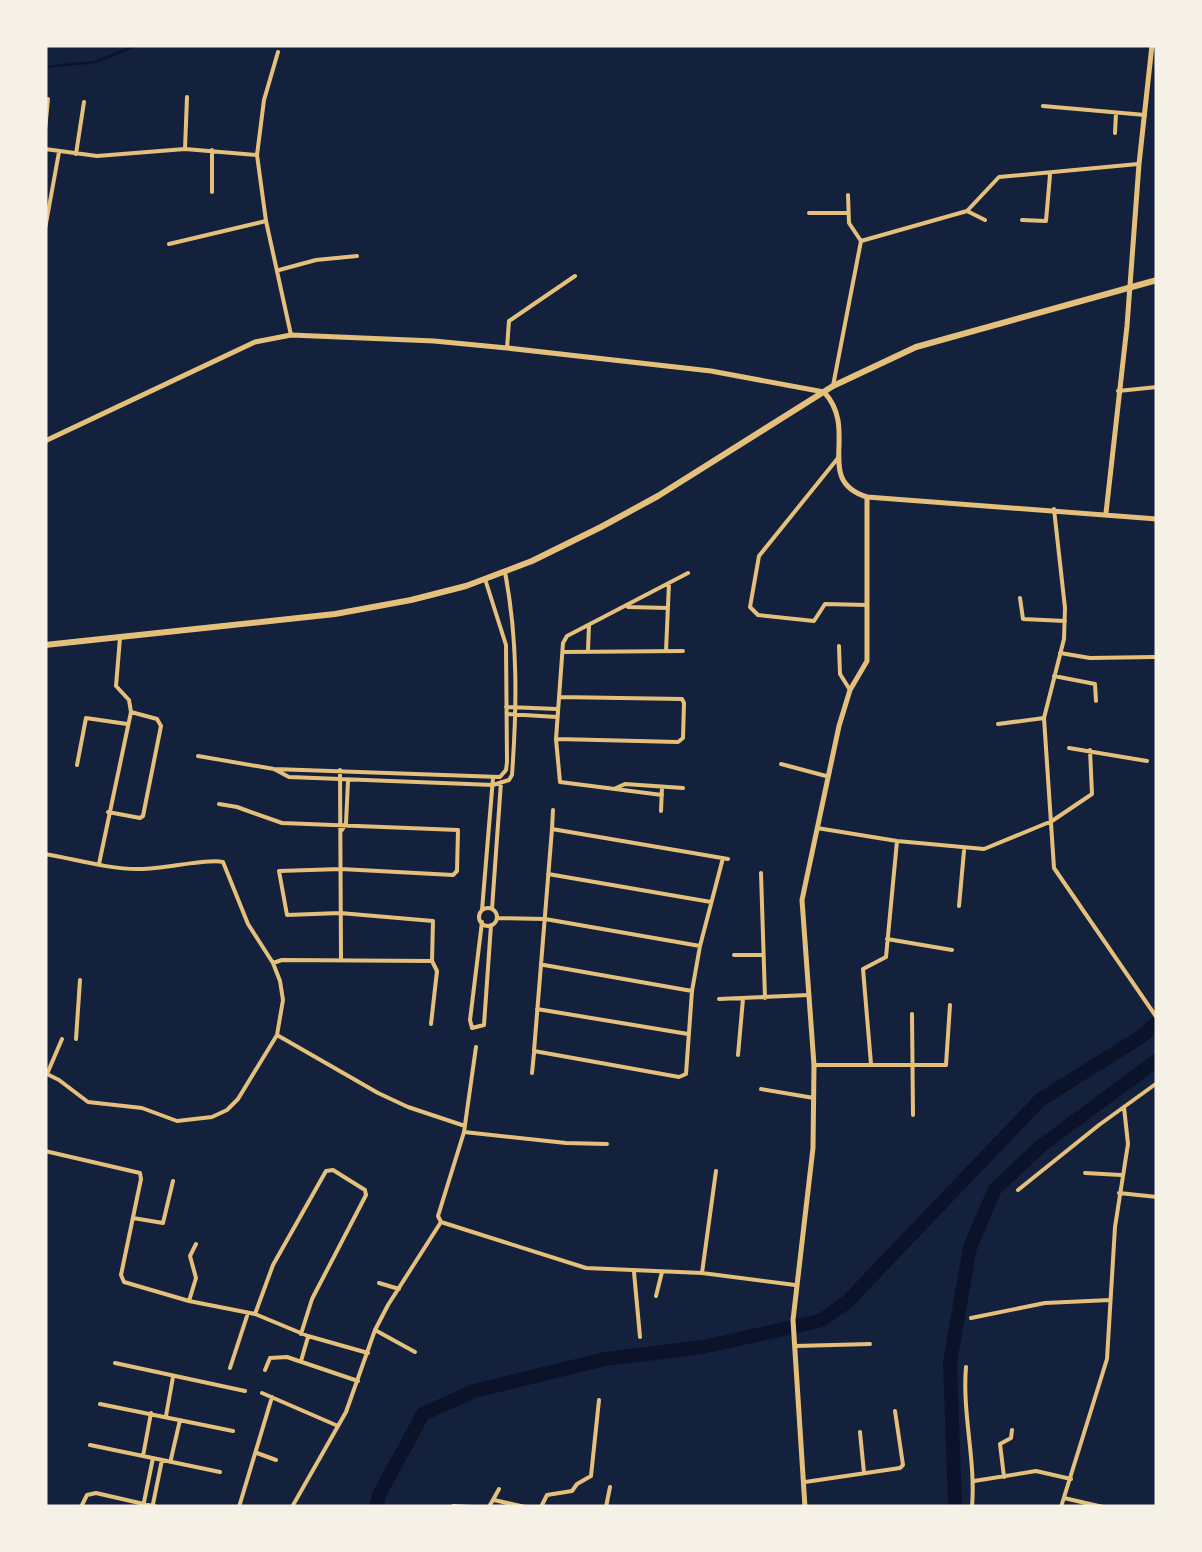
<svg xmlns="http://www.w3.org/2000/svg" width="1202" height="1552" viewBox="0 0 1202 1552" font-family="'Varela Round',sans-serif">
<rect width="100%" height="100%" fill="#14213d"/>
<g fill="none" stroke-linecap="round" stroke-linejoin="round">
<!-- stream -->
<path stroke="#0b132b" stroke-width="2.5" d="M45,67L95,62L138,45"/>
<!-- river -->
<path stroke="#0b132b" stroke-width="14" d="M376,1507L380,1493L423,1414L474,1391L605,1359L703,1347L793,1327L822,1320L847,1302L1040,1100L1142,1036L1157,1022
M955,1507L950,1362L970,1247L995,1189L1041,1146L1157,1060"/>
<!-- minor -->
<path stroke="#e5c07b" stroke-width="4" d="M278,52L264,100L257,155L266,221L291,335
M1043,106L1145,115
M45,130L48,99
M1115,133L1116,113
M45,149L97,156L185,149L257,155
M185,149L187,97
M212,150V192
M76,154L84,102
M848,195L849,223L861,241
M967,211L985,220
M809,213H847
M1022,220L1046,221L1050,175
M45,229L59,152
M169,244L266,221
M279,270L316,260L357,256
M507,348L509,321L575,276
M833,386L861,241L967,211L999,177L1138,164
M1118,391L1157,387
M838,458L759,556L750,607L758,615L814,621L825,604L867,605
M1054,509L1065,608L1064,639L1044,718L1054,868L1157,1018
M1020,598L1023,619L1065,621
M628,607L668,608
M839,646L840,674L850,690
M588,650L589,625
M666,651L669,583
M563,652L683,651
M1060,653L1090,658L1154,657
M1054,676L1095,684L1096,701
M506,707L557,709
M507,714L557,717
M998,724L1044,718
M558,739L678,742L683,738L684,703L682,699L559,697
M1069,748L1147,761
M198,756L274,769L500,777L506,770L507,762L506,645L485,579
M781,764L826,776
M77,765L86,718L127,724
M274,769L289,777L493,785L509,780L512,775C517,706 518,640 505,572
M340,770L341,960
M616,788L625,784L683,788
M662,795L560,782L556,739L563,643L567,636L688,573
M219,804L237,807L282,823L458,830L457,871L453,875L341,869L279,871L287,915L340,913L433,921L432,961
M553,810L552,829L728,859
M661,811L662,787
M108,812L140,818L143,816L161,726L157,719L131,712
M817,828L897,841L984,849L1052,821L1092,794L1090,750
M552,829L534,1051L679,1077L686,1074L692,991L700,946L723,858
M342,830L346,823L348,781
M45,854C75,859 107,869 138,869C160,870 208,858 223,862L248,924L273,963L280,981L283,1000L277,1035L238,1099L227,1110L212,1117L177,1121L142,1108L88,1102L59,1080L45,1073
M99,864L131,712L129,700L116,686L120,638
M761,873L765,998
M548,874L711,902
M959,906L964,851
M479 917a9 9 0 1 1 18 0a9 9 0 1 1-18 0Z
M492,909L501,782
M482,910L493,778
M497,918L545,919L700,946
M482,922L470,1020L472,1028L484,1025L491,925
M887,939L952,950
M734,955H763
M273,963L282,960L432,961L437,971L431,1024
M544,965L692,991
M719,999L809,995
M537,1009L688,1034
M912,1014L913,1115
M277,1035L378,1093L408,1107L465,1126
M76,1039L80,980
M738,1055L743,999
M871,1064L863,969L886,957L897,841
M814,1065H946L950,1005
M532,1073L534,1053
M47,1074L62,1039
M761,1089L814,1098
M464,1132L566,1143L607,1144
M45,1151L140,1173L141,1179L121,1275L124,1282L189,1301L255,1314L308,1336L368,1353
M1085,1173L1121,1175
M1018,1190L1099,1125L1157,1083
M1119,1193L1157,1197
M133,1218L163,1223L173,1181
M441,1222L586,1268L702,1273L795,1285
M634,1272L640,1337
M702,1273L716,1171
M379,1283L399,1289
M656,1296L662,1272
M189,1301L196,1278L190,1256L196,1244
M255,1314L273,1265L326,1171L333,1170L365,1190L366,1195L312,1299L301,1334
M971,1318L1045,1303L1110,1300
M375,1330L415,1352
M795,1346L870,1344
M301,1361L308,1337
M115,1363L245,1391
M966,1367C962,1414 976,1460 972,1507
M230,1368L247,1316
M265,1370L270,1358L287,1357L358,1381
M262,1393L338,1426
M100,1404L233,1431
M166,1416L173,1377
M860,1432L864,1473
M90,1445L220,1472
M257,1453L276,1460
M143,1456L151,1413
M171,1459L180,1420
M1004,1477L1000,1444L1011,1438L1012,1430
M974,1481L1036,1471L1071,1479
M805,1482L900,1468L903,1465L895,1411
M1064,1498L1103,1507
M494,1500L525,1507
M153,1504L162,1460
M453,1506L471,1507
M80,1507H96
M81,1507L87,1495L96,1493L157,1507
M143,1507L153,1458
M239,1507L272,1397
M292,1507L346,1412L375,1330L388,1305L441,1222L438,1216L464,1132L476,1047
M489,1507L499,1489
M541,1507L547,1495L572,1491L577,1484L591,1476L599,1400
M606,1507L610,1487
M1061,1507L1107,1359L1115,1227L1128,1144L1124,1107"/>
<!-- tertiary -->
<path stroke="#e5c07b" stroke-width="5" d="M45,441L255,342L291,335L434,341L507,348L711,371L824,392C860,431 813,480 867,497L1157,519
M1106,513L1127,326L1139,164L1152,45
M805,1507L793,1320L813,1148L814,1065L802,900L839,726L850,690L867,661V497"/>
<!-- secondary -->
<path stroke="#e5c07b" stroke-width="6" d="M45,645L335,614L411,600L466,586L532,561L601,527L658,496L833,386L916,347L1157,280"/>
</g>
<!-- border -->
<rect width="1202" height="1552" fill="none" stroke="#f6f1e7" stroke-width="95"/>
</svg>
